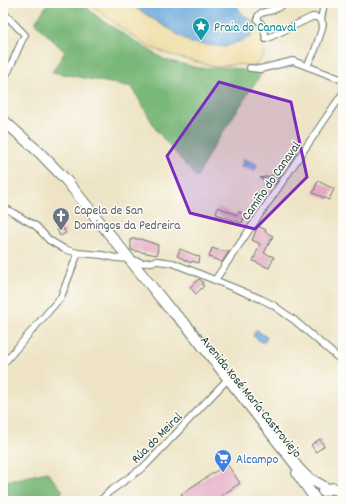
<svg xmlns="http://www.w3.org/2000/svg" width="346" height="504" viewBox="0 0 346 504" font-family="Dekko,sans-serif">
<rect width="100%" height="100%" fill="#fdfcf7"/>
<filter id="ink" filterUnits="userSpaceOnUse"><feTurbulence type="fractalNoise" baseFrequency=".025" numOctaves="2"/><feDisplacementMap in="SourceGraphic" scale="8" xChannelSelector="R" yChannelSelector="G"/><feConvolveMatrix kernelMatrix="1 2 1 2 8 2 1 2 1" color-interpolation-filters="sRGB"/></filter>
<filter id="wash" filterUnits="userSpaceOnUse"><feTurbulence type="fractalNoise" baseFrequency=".012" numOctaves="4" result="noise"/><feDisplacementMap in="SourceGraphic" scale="16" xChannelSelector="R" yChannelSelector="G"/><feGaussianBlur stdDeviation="0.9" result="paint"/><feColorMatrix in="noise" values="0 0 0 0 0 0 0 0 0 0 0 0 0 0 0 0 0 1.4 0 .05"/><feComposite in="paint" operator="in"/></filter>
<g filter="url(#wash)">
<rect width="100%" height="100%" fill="#eee4c5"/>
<!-- forest -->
<path fill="#7ab879" stroke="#4c7a56" d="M48,3H81L103,21L165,60L199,68H232L261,74L208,155L197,178L157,131L132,87L52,72L65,52L35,23Z
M47,472L63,491L53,501H3V482Z"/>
<!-- sand -->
<path fill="#eeda9e" stroke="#868c69" d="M90,3H138L238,30L249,18L262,26L264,55L255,67L238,64L217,67L177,57L149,47L117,25Z"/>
<!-- water -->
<path fill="#67a7da" stroke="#437287" d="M128,3H237L239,10L256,26L251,37L225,47L191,43Z
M244,159L257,164L256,169L254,171L241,166Z
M256,330H258L259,332L267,337L263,343L253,336Z"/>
<g id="blocks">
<!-- building -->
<path fill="#e4abc4" d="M282,174L275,184L260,178Z
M318,181L334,189L329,200L313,193Z
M218,207L237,215L238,212L245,214L242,223L216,214Z
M61,225L66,233L60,236L56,227Z
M258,226L266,230L265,232L273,236L264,253L274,257L269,268L253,261L260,244L252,240Z
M131,239H140L158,245L157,255L131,250Z
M212,248L221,251H229L222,262L209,257Z
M180,249L200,257L198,263L192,261L191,263L177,256Z
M199,279L203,282L202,284L204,286L196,294L190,287Z
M320,439L324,446L316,452L311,445Z
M227,464L240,483L214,501H185L181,494Z"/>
</g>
</g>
<g filter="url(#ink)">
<use href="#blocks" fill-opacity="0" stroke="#677767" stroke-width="1"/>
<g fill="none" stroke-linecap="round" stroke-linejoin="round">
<!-- minor casing -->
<g stroke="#677767" stroke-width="8">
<path id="minor" d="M286,3L273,10L261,13L258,16V20L264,28L266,39L312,17H316L321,20
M3,12L25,35C16,50 13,66 3,80
M307,66L315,50L321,32L323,24L321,20L324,3
M250,68L260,69L293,61L343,80
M3,207L36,226L49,240L64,249L78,253L102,255L116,258L130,259L143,263L158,261L173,263L261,299L273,305L294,320L343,362
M215,280L343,93
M3,364L61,297L78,253
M100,501L109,492L145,466L224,383"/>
</g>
<!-- primary casing -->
<g stroke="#677767" stroke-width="12">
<path id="primary" d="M3,120L40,153L66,180L168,307L187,326L299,469L307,477L328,489
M297,473L316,500
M323,491L333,488L343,492"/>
</g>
<!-- minor -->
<use href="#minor" stroke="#fff" stroke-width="6"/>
<!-- primary -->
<use href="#primary" stroke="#fff" stroke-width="10"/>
</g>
</g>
<!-- marked area -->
<path fill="#7b2cbf" fill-opacity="0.2" stroke="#7b2cbf" stroke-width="3" stroke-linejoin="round" d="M219,82L291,102L307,177L255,229L190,213L167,156Z"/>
<!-- icons -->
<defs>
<g id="sight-pin" transform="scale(0.9)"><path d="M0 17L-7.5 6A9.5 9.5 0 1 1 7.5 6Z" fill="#0f9aa8" stroke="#fdfcf7"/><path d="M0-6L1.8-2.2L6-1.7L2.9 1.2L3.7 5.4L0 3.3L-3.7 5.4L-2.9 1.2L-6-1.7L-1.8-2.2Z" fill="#fff"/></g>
<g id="church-pin" transform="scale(0.9)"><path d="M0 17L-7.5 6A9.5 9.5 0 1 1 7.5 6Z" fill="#6b7280" stroke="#fdfcf7"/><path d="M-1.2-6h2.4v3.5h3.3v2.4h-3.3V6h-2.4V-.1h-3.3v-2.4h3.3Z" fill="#fff"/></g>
<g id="supermarket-pin" transform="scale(0.9)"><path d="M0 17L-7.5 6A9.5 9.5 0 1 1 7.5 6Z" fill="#3f7fe0" stroke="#fdfcf7"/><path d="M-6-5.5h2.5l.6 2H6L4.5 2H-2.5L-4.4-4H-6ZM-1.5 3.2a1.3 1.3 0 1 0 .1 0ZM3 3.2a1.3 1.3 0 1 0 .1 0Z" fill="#fff"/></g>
</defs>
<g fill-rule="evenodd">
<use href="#sight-pin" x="201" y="26"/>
<use href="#church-pin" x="61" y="216"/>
<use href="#supermarket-pin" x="223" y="458"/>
</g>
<g text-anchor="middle" stroke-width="3" stroke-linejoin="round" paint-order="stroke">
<!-- culture labels -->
<g font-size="13" fill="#0d838f" stroke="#fdfcf7" text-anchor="start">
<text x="214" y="31">Praia do Canaval</text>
</g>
<!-- street labels -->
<g font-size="13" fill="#1f3d34" stroke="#fdfcf7">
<text transform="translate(270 180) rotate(-55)" y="5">Camiño do Canaval</text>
<text transform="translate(252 396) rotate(51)" y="5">Avenida Xosé María Castroviejo</text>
<text transform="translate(156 437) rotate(-45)" y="5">Rúa do Meiral</text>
</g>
<!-- worship labels -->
<g font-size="13" fill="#5b616d" stroke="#fdfcf7" text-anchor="start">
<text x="74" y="214">Capela de San<tspan x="74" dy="15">Domingos da Pedreira</tspan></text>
</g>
<!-- shop labels -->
<g font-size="13" fill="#366cbe" stroke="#fdfcf7" text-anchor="start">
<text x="236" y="463">Alcampo</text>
</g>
</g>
<!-- margin -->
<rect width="346" height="504" fill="none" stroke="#fdfcf7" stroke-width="16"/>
</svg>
